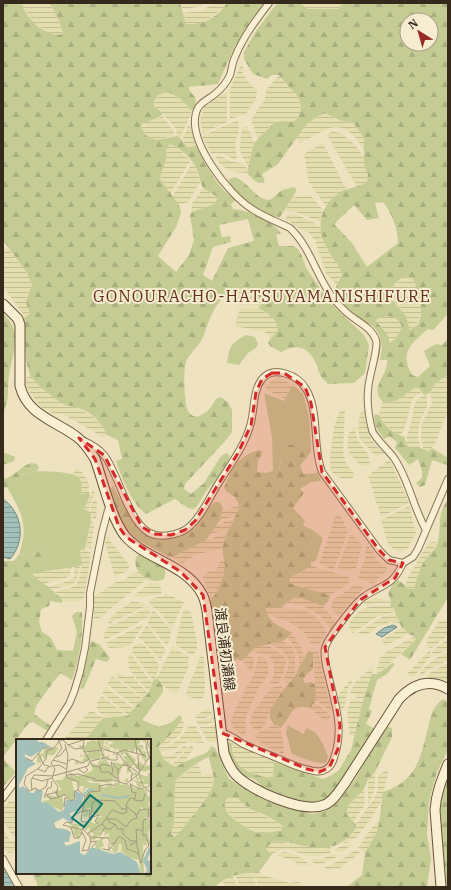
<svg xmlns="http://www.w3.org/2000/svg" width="451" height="890" viewBox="0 0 451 890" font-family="'IBM Plex Serif','Noto Sans JP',serif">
<defs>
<pattern id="farmland-rules" width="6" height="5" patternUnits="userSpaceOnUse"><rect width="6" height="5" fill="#e4ddae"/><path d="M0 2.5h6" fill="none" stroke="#c4be95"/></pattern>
<pattern id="forest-firs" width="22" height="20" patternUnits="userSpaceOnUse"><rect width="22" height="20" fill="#c4cc94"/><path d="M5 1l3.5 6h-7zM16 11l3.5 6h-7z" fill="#a9af7f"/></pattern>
<pattern id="water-rules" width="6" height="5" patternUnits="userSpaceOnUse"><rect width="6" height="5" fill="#a3c0b9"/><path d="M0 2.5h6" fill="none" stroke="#869c96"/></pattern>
</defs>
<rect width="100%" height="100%" fill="#eee2c0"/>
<!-- farmland -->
<path fill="url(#farmland-rules)" d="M22,3H50L59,20L63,34L55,35L45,31L32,21L23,7Z
M180,3H209L198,7L182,9Z
M215,3H227L225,7L203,23L193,25H186L183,13L201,11Z
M300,3H342V4L340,9H308Z
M241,65L243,66V74L249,83L257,90L256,98L246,114L230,119V89Z
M279,75L299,98L301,108L300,113L297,119L292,122L282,121L275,122L258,139L251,120L265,99L266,90Z
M165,92L171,93L181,99L192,111L180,138L177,136L176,129L163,113L154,106L153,102L157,96Z
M227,92V122L203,133L200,120L204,107Z
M325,113L342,121L353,122L364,138V150L356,138L349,132L343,128L336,127L329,128L300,143L296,137L305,126L318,116Z
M162,116L174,131V135L157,140L148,138L141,127L142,124L150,119H157Z
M238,120L239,131L235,144L237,158L233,159L225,154L211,153L202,136Z
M189,124L196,145L189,149L182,140Z
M246,127L250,132L254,143L249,167L243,158L240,151L241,134L243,129Z
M332,131L340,133L346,137L354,144L364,157V164L368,174L367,182L362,185L357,187L327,135Z
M323,143L346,189L338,194L326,206L309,183L304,154Z
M170,144L178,147L190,161L170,194L160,179L161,171L166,161V149Z
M218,155L234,162L242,163L248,169L247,173L234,172L227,169L220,164L216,158Z
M192,163L196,168L200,182L188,202L179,205L172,197Z
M203,188L216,196L217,199L214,204L192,212V204Z
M310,195L323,210L320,222L296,212L285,211L292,198Z
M291,214L300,216L313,222L321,228L322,236L327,249L339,265L342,275L337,285L326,273L315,240L308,232L300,229L286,219L287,215Z
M8,248L27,273L32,285L26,302L30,314L25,317L3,286V249Z
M407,276L413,279L419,291L421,301V312L417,324L410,330L406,316L390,298L391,290L395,284L401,278Z
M241,287L251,289L257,293L263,302L260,306L239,305L223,299L227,293Z
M240,308H258L271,316L278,325V330L276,334L270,338L265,332L235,326Z
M386,316L394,317L399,321L402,327L397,337L389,343L387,334L376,321L377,318Z
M448,374V414L444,420L435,444L428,451L425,450L422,446L421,436L422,423L432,403L430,393L435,384Z
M31,375L39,385L64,404L79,408L96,419L101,424L107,435L103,437L63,414L56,415L41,407L28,390L25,379Z
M278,377L293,385L285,399L265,389L271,381Z
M416,387L420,389L422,392L415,396L412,400L404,430L400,436L386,425L379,415L380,410L383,402L396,401Z
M427,394V407L421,418L419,426L418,435L420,448H411L405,443L411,423L414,407L417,399Z
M345,410L343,450L345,461L355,475L352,478L344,479L336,476L332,472L330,466V457L334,427L339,412Z
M364,412L368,434L375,445L385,453L379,456L373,454L359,437L358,429L360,413Z
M355,427L356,435L358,441L368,454L370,464L366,466L360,465L355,460L350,454L347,446L349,433Z
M389,460L394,469L409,503L381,517L368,475Z
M76,468L84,474L89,484V493L81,495V482L77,476L72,475Z
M93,490L95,494L91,501L88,512L84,509Z
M97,499L96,519L91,517L90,512L92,502Z
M239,505L236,516L220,520L222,512Z
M409,506L416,533L408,548L402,552L395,550L388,544L381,520Z
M336,514L340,515L348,531L334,570L319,564Z
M91,519L94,526L91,548L86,547Z
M234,519L229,530L210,534L218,524Z
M227,533L222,549L197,554L182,564L173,557L206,540Z
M351,533L362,545L356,568L347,571L337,569Z
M107,537L130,566L125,572L115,577L105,543Z
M433,542L438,543L425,559L419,572L414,589H408L405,585L409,575L415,566L424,550L429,543Z
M366,544L372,549L376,560L388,569L373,584L358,578L365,558Z
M85,549L91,553L84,598L80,601L72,602L63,601L55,591L70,588L75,585L79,579L82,565L80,550Z
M223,559L225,566L223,578L217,592L211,600L203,578L207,572L213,571L217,568L221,560Z
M75,566H80L77,578L74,583L69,586L52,589L47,587L65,582L70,580L74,577Z
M311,566L349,577V584L330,595L294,585L289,583L290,578Z
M72,567L70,574L66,578L43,584L31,574Z
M139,572L148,578L98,619H94V597L116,582L124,580L133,573Z
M150,583H156L160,586L162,590L161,594L145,597H136L134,595Z
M356,584L364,588L338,617L331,606L333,600Z
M165,593L184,602L172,628L158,610L149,605L150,599L162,596Z
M296,596L323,606L336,623L331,629L321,617L312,610L299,605L287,603Z
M375,598L391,601L390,603H374L365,605L364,602Z
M131,602H137L145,604L146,606L109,624L108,622L114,614Z
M378,605L390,606L394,608L395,612L378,616L353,633L350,630L349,626L351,620L357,613L365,608Z
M269,606L305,610L313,615L320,622L327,633L320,643L312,645L305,634L297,627L289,622L267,614L266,609Z
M148,607L150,613L147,618L105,640L104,639V634L107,628Z
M185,608L191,613L197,642V648L193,656L176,645V640L183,612Z
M153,609L171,630L170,638L167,646L148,624V621Z
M392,614L396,615L399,620V623L390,622L377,627L366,635L360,634L358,633L382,617Z
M448,620V635L432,648L427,647V639L439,622Z
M143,624V625L131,645L126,647L109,648L106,643Z
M147,625L166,650L160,660L144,642L138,638Z
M402,627L408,634L385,646L382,640Z
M292,633L301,647L304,658L298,670L299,659L297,652L288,637Z
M415,636L416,639L378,674L376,671L380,658L388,651Z
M448,639V649L435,656L432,652L433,650Z
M283,641L292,647L295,654V676L288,683L283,680L288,668L289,662L287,657L283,651L270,644Z
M140,643L143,644L153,655L159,665L155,679L153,681L131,650L135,645Z
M267,645L280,653L285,657L286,662L284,671L279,683L270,684L274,674V665L272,659L268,656L252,651L256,647Z
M173,647L190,658L187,664L189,665L178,692H172L163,686L157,678L166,659Z
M318,651L331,709L330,711L316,700L313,652Z
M429,651L432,655L414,676L406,675Z
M448,652V660L425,672L423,675H418L427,665L436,658Z
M130,653L152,683L149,692L133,674L129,668L128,659Z
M247,655L254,658V662L253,669L250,671L242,660Z
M201,656L204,657L205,691L204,697L199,700L185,695Z
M258,657L264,658L267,661L269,670L267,676L258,689L247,714L245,721L246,733L243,736L234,729L231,723L233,714L254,674Z
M448,663V682L427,677L431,672Z
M371,668L373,669L372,674L364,699L356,698L355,695L350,693L355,682Z
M118,673L128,677L132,675L148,694L143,698L115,675Z
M112,676L143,699L135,707L107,684Z
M351,680L353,682L348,688L344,710L340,708L338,698L340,692Z
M276,686H281L284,689L270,710L264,726L260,730H254L250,723L252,715L263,698L272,688Z
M106,687L134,709L128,715L102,693Z
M102,696L127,716L105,717L97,710V703Z
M351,699L363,701L355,736L350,735L348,720L347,711Z
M315,702L331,716L326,722L310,708Z
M210,708L213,715L205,718H196L195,715Z
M89,712H94L103,718L88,736L82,740H65L64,739Z
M214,717V722L207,724L198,725L196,720H204Z
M181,720L184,723L183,729L180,735L171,742L163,746L160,744L173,732Z
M216,724L217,742H208L200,727H208Z
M190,725L196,727L204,743L188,742L181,745L174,750L159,752L158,747H167L180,738Z
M274,725H277L282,732L284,752L283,754L261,744L254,735Z
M233,743L274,762L273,779L243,770L237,764L232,754Z
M185,745L187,748L176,758L168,763L164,760L161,755L171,756Z
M191,745L194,748L186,759L187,761L175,767L171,765L179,758Z
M198,763L202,776L212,773L214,782L210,792L186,826L175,837L171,835L174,823L175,781Z
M389,769L381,802L372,817L356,838L346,843L342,842L355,831L356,824L374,799L377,792L378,775Z
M375,772V788L372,797L368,804V779Z
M364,789L365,800L363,808L353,822L349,817L346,813L349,805Z
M227,798H237L250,809L275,820L283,826L281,831L261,833L248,830L235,820L225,808L224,803Z
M9,801L17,803V839L10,832L3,820V808Z
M379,822L377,832L365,853L358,848L370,830L376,823Z
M3,829L9,839L17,843V850L11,853L7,852L3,846Z
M274,842H282L310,847H330L331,849L330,853L320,856H308L287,849L279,850L272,854L266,849L268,845Z
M353,844L345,850L339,852L333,851L341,846Z
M356,849L360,853L340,868L330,870L324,868L344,858Z
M284,852L294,854L303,859L310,865H300L291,860L276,855Z
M334,854L339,856L321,864H316L309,860L321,859Z
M252,872L257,887H240L235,874Z
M253,872H259L262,875L289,883L297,882L303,883L298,887H259Z
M232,875L238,887H225L222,880Z"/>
<!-- green -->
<path fill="#c4cc94" d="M246,335L255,337L258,344L256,348L248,353L239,365L227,363C230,344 231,344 246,335Z
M293,385L303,394L309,416L311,447L299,444L281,461L279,468L273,471L272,437L264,393L284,401Z
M37,471C48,472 76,470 81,481C82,484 81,491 81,494L89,493L90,495L84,509L90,512L91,519L85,549L80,550L82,565L80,566L47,571L45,551L19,555C29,524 22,514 7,487L25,473Z
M314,531L323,538L316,561L310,563L309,552Z
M288,725L303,734L307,728L316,733L323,744L328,757L326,763C314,764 303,758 292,754L286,733Z"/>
<!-- forest -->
<path fill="url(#forest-firs)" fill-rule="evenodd" d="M3,3H22C25,19 47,38 63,34L59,20L50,3H180L186,24C201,26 219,17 227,3H265L235,46L218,84C208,86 199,85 189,87V90L195,97L196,105L192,111C184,102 177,94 165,92L157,96L153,102L154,106L163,113C160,119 149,120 142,124L141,127L148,138L157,140L177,136L180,138L189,149L196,145C205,165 217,188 236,200L231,204L233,209C250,211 270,219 281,233L276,235L279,246H293L298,249L302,256L306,268L331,304L364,335L369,345L365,373L354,383L328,384C325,381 321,378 320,374C318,371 318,368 317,365C308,346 298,343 281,352L270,346L268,342L278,330C277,318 267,313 258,308L263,302C248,279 231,285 217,305C210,315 207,328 202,339C198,347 189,353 186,362C183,369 184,404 188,411C190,415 193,416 197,417C207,413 211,408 216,399L221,397L228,402L232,410V432L226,440L185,484L184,489L191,494L204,483L221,456L227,453L230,456C225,471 214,481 205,493C201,499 199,505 194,509L188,508L175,499L146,514C132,505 121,476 116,461L122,459L118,440L107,435C101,422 93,413 79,408C74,406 68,406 64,404C54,399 37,385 31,376C24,363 25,332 24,318L30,314L26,302L32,285L27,273L3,240ZM170,144C181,148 192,159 197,169C199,175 200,182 203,188L216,196L217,199L214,204L192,212L190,215L194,240L189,255L176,272L158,256L176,227L181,213L179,205L160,179C161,171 164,167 166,160C167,153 165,150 170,144ZM248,219L254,241L228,248L212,281L203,275L213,247L231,242L230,236L222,237L219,225Z
M277,3H300L308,9H339L342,3H448V314L433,330L428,329C411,344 399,352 412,375L418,377L430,366L424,351L436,344L442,345L448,339V374L435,384L430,393L424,395L420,389L416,387L396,401L383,402C368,388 389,375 387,360H380L382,347L379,334L373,326L360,318L337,299L335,289L342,275C339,264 332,258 327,248C315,228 320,206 339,193C348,187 359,188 367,182L368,174L364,164V138L353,122L342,121L325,113L318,116L305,126L278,164L262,174L265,182C257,185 253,179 247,173L254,143L275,122L282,121L292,122L297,119L300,113L301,108L299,98L279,75H272L267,79L253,74L244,59V52L256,31ZM407,20H431V44H407ZM378,202L384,203C392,214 398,229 398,243L367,267L352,243L334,224L354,205L367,220L379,218L375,204ZM407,276L413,279C419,292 425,310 418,324C416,326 412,328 410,330L406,316L390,298C391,287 396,279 407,276ZM387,316C395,317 399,319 402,327L397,337L390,343L387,334L376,321L377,319Z
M235,177C251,184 254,199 270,200L282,190L294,187L296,189V192L280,217C265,217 230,195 229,179Z
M3,313C9,320 14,325 15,335C16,348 11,362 9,375C7,387 10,402 3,412Z
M375,414L379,415C384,426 394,434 405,437V443L411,448H420L428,451L432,448L448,458L447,465L432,460L425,485L420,487L416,483L422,478V470L418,459L409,465L395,448L397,442L389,436L384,439C378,431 372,424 375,414Z
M299,444L311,447V452L300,466L303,474L318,473L321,481L311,482L300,489L304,493L293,508L305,521L303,525L314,531L309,552L311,566L290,578L289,583L294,585L330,595L328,602L323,606L296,596L280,608L269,606L266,609C268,623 282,627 292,633L283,641L256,647L241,661L237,659L228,665L226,658L217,659L211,606V600L217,592L223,578L225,566L222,549L227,533L238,511L239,505L235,497L227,492L224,488C231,470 239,454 260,450L263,452L258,461L257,472L267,473L279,468L287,445Z
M3,452L15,457L14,461L3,465Z
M31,463L37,464L39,468L37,471L25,473L7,487L3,488V479C15,477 19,467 31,463Z
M113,486L132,519L148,535L158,540L174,538L195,528L209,507L215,502H220L223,508L220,520L206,540L173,557L167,556L141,542L130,535L124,527L111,498L110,489Z
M448,499V597L410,660L401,654L416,639L415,636L408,634L399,623V620L396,615L394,608L390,606L391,601L388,593L393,584L398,580L405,585L408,589H414C417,579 419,569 425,560C429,554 437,548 438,542C442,524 436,517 448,499Z
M45,551L47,571L32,574C42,584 54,589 63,601L61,603L50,601L49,606L41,609L39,622L42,632L51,638L57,650L73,651L77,632L72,616L76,612H82C83,638 80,655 72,680L60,673L36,706L34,714L51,726L48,731L33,722L28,724L3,757V561H14L19,555Z
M138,555C145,554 163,564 165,570C166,574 165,576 164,579C161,580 159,581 157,581C145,581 129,567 138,555Z
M91,641L99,644L110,658L107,662L96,659L84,688L80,689Z
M308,651L313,652V669L306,675L303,680L305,683L311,682L315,685L316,700L310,708C289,703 293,716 280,728L277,725H274L270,718V710L284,689L295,676Z
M392,663L395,664L387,674L377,680L369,709L372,711L366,724L375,729L340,783L331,795L322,801L309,804L295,800L261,786C258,780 252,778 246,777C235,769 224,756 227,742L233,743C231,749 232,754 235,759C241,773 259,775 273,779L274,762L323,779L332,775L339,770L351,750L363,701L372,674H378Z
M157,678L163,686V692L142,720L159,727L172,722L180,715L182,719L173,732L158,747L164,760L175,767C181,764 187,761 193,758C201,754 208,755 211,746L215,748L229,779L240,786L290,809L312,814L325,811L333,807L354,781L386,726L392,728V737L375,772L368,779L364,789L349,805L346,813L349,817L356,824C355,831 353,833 348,837C343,842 336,846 329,847C323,848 316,848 310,847C297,846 273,834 266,849L272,854L259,872C243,873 227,874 215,887H37V883L32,873H150V740H82L88,736L103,718L127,716L149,692L153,681ZM209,757C210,765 214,774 214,781C214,793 184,827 175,837L171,834L174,823L175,781C185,772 196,762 209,757ZM227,798H237L250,809L268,816L283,826L281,831C274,831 266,834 259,833C249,831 227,817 225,807C224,804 225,801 227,798Z
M443,699L448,702V750L437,772L429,801L427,834L431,859L427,887H347L362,875L365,853L377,832L379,823L383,792C417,781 420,759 428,728C431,716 432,707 443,699Z
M3,759L16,772L3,787Z
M448,773V883L445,884L439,818V798Z"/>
<!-- water -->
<path fill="url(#water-rules)" stroke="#6a8e86" d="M3,499C23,513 26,541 10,559L3,557Z
M393,625L397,627L382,637L376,634L384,628Z
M3,865L16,887H3Z"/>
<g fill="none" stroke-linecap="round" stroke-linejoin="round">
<!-- street casing -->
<g stroke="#877358" stroke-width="8">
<path id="street" d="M269,3C256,20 243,37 235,57C232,63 232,69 230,75C227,82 221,89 215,94C208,100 198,103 196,113C188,142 228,194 252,209C264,217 278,222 290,228C311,248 316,276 333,298C336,302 341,307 345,311C355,321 371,326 376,340C379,348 368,378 368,391C367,403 369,418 372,430C373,436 389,451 394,458C409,480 413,507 426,530
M84,441C91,444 98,448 104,455C119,473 129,529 155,535C166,537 181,534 189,527C202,516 209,498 218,484C230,465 244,447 250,426C255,411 252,392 262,379C274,365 298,375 306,389C320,412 312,446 322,472L379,550L389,560L403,563L413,557L418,549L448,479
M222,733C230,735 236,739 243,744C254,749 265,753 277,758C288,763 301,769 314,771C324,773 331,768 334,758C344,729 336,707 329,678C327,669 323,658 325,648C327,639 356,601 365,596C383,584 393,586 403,563
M46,740L69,704L74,692L80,672L85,648L90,607V593L102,533L108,510L110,506
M3,798L17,779
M3,859L19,887"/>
</g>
<!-- secondary casing -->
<g stroke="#69543b" stroke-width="11">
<path id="secondary" d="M3,304L18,319L20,325V386C27,415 56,421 77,437C85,443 90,451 95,459C103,481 111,518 125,536C146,560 186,564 202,594C205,599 206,606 207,611L224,753C227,761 230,769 236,775C250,790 303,814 324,805C333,802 339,791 345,783L399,699C413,684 429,678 448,689
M441,887L435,810C436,793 442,779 448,764"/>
</g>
<!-- street -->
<use href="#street" stroke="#f9efd3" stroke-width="6"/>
<!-- secondary -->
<use href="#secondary" stroke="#f9efd3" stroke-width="9"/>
</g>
<!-- marked area -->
<path fill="#d62828" fill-opacity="0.2" stroke="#d62828" stroke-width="3" stroke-dasharray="8 5" stroke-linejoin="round" d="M272,373H284L305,387L311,403L322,472L379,550L389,560L403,563L395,578L360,600L325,647L340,725L338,749L329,768L319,772L307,769L222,733L203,595L181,572L126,537L119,527L95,459L79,438L104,455L142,527L154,534L171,535L185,530L195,521L238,453L251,425L256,392L262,379Z"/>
<g text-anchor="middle" stroke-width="4" stroke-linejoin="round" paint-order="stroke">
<!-- street labels -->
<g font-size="14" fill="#372a1d" stroke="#f6ecd0">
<text transform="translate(225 649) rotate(83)" y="5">渡良浦初瀬線</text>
</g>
<!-- quarter labels -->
<g font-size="16" letter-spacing="1" fill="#642d1c" stroke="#f6ecd0">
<text x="262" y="302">GONOURACHO-HATSUYAMANISHIFURE</text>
</g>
</g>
<!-- overview -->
<g transform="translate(16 739)">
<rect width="135" height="135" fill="#eee2c0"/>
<path d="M74,0L83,3L84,0L89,1L87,6L93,9L95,13L88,11V14L86,12L92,10L87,8L84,14L89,15L87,19L93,16V22L90,19L91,23L97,28V23L106,25L109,22L107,17H112L108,14L106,17L101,9L98,14L100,16H97L99,10L92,7L98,3L91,2L92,6L89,5L91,0L125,1L122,6H127L128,10L125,9L128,16L127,11L132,14L134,11L132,8L131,11L130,4L127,3V1L130,0V4L135,2V15L130,14L131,19L128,21L133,20L129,23L120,8L117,14L113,10L111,13L120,21L118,25L124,24L122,22L127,25L126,27L135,26V30L129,33L119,29L120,26L112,28L122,35L121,38L124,40L120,42H128L129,40L127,41L123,38L124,35L126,40L125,35L131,38L133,33L135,35L134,51V47L131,50L128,47H132V45H125L126,48L122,49L132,51L130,52L132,58L135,55V64L134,62L132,66H135V70H127L125,67V71H134L135,74L133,78H128L133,81L135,76V90L132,93L135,108L130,102L131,107L127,105L128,135L125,134L123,121L113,119L105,112L106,106L103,105L102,112L98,114L92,112L90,111H92V105L93,104L95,110L92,111L97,113L96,109L100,110L97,109L99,104L96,106H94L97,105L92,98L86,101L88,107L83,109L88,110L83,111L77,108L80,109L79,105L85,99L93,97V94L88,97L89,93L84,92L85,98L83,96L77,102L75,99L78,95L74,92L73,93L75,95V97L72,95L74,88L69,92V88L65,91L66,87L61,89L68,96L62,95L64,97L62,100L57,95L58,90H51L57,87L50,83L66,86L74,83L75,80L71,81L77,78L75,83L79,85L81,79L87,78L76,74L74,68L71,70L73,74L71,78L66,77L69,74H66L67,66L66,69L63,68L69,59V64V56L75,49H70L66,54L68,47H64L65,53L61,42H56L59,58L56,62L60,61L55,63L51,61H54L49,53L50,58L49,60L48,56L46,58L48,66L46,72L26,62L33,61V58L27,60L31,56L41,58L39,53L35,52L46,51L39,41H46L49,37L50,40L51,36L55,37L52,32L61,37L67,36L77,31L74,24L81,26L84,21L87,23L85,16L82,21L73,20L71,25L72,21L67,23L66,21L65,26L64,24L60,26L59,23L62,21L64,24L70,17L64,18V14L65,17L73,14L71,12L67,14L68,9H64L63,6L70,7L71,3L76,2ZM107,26L111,27V35L115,31L119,33L108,42L112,43V38L119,36L121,41L115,42L120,43L122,50L117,49L116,45L114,48L112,45L104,46V41H103H106L102,40L103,42L101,41L105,37L102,39L101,34L103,36ZM95,39L100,40L103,42L97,49L96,47V45H95L88,49L83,44H74L70,41L92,44L96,42L91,41H98ZM43,8L38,16H31L28,21L27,17L25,18V25L23,23L21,25V18L24,17L22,14L27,15L28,10L45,8Z" fill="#c4cc94" fill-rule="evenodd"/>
<path d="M0,0H22V3H27L35,8L28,9L15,18L9,15V18L20,25L12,29L3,46L4,49L7,47L15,54H18L20,50L27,52L25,63L32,64L43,73L48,71L50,61H60L58,51L68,56L64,70L53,75L57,78L56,84L47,79L38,84L40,89L49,90L55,93L53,103H48L50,107L64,102V114L69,116L75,108L97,115L104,113L121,123L125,135H0ZM133,108L135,112L131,121L135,122V135H129L131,130L127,122Z" fill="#a3c0b9"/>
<path fill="none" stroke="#a3c0b9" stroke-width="2" d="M68,55L74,50L78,52M85,56L102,59L113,57M0,121L7,135"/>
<path fill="none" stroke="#a5987f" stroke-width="1" d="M42,0L46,9L35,24L39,30L36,39L42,48L40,55L44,58L49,55L55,62L59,60L58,53L62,51L69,57L65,81L66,83H72L67,90L74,98L92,99L95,105L99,104L103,97L109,101L111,110L122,114L125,124L129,111L133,107L129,95L127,97V82L133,78L132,71L135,70M82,0L84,9L103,15L109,24L123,34M119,0L121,15M132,0L130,8L135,23M49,5L52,17L50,38L62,43V51M52,6L59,10L67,9M120,8L129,17M85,11L88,18L95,21H101V15M69,13L86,11M22,14L28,26L33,27M101,14L108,11L130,17M110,14L124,32M135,15L123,34L127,47L135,54M122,16L123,31M40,18L45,16L50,9M10,19L16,22L27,9H37M37,21L51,25M52,22L56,20L67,24L73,20M74,22L77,27L84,28L85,33H93L103,42M75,22L88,19M95,23L102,31V40M95,23L97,32L95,36M37,27L43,26L50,30M83,28L87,25L94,27M115,28L112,29L116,34L115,42M22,30L29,33L32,28L36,27M62,30L68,34L72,31L69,28M102,31L107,26L112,27M62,35L80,40M51,36L63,35M37,37L72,27L74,22L67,10L68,1M16,39L26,42L36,39M32,41L30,48L23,52L20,49L13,52L8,45L10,37L23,29L30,20L31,12L38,9L44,1H47L52,6L70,0M77,42L97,41L110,45L123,35M114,45L123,50L128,49M16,51L15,41L18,36L37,37M29,56L42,53M31,56L34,60L43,58M28,58L32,49H35L36,42M70,58L73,53L84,52L83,47L95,45L98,47L100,44M118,61L127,62L129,55M110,67L121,76L124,71L132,70M48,68L49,59L52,60M66,72L57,77L56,84L50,83L47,86L68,91M67,72L74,71L73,79L83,76L79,82L82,85M75,78L76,64L81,61L99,62L106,70H111M91,79L93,83L100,86L101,90H107V95L115,102H120L123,115M91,80H100L110,88L115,81L121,79L119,74M55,88L58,99H63L66,93M89,90H95L99,85M65,91L70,101L66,112L72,111L75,102M71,95L86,85L96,71L107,75L111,73L110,66L114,59L119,60L120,54L116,53L114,44M84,96L89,88L86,85M74,98L75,103L81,102L76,108M114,106L121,103L120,90L126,92M87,110L93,111L99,104"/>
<path fill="#0f766e" fill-opacity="0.15" stroke="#0f766e" stroke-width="2" d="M74,56L86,65L68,88L56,79Z"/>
<rect width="135" height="135" fill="none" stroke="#372a1d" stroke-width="2"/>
</g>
<!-- border -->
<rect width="451" height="890" fill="none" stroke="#372a1d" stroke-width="8"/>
<!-- north arrow -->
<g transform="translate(419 32) rotate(323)"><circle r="19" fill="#f6ecd0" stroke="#aa9e88"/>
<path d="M0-3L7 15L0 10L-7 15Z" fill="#972a27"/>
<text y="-6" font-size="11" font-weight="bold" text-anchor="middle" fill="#372a1d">N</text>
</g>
</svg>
